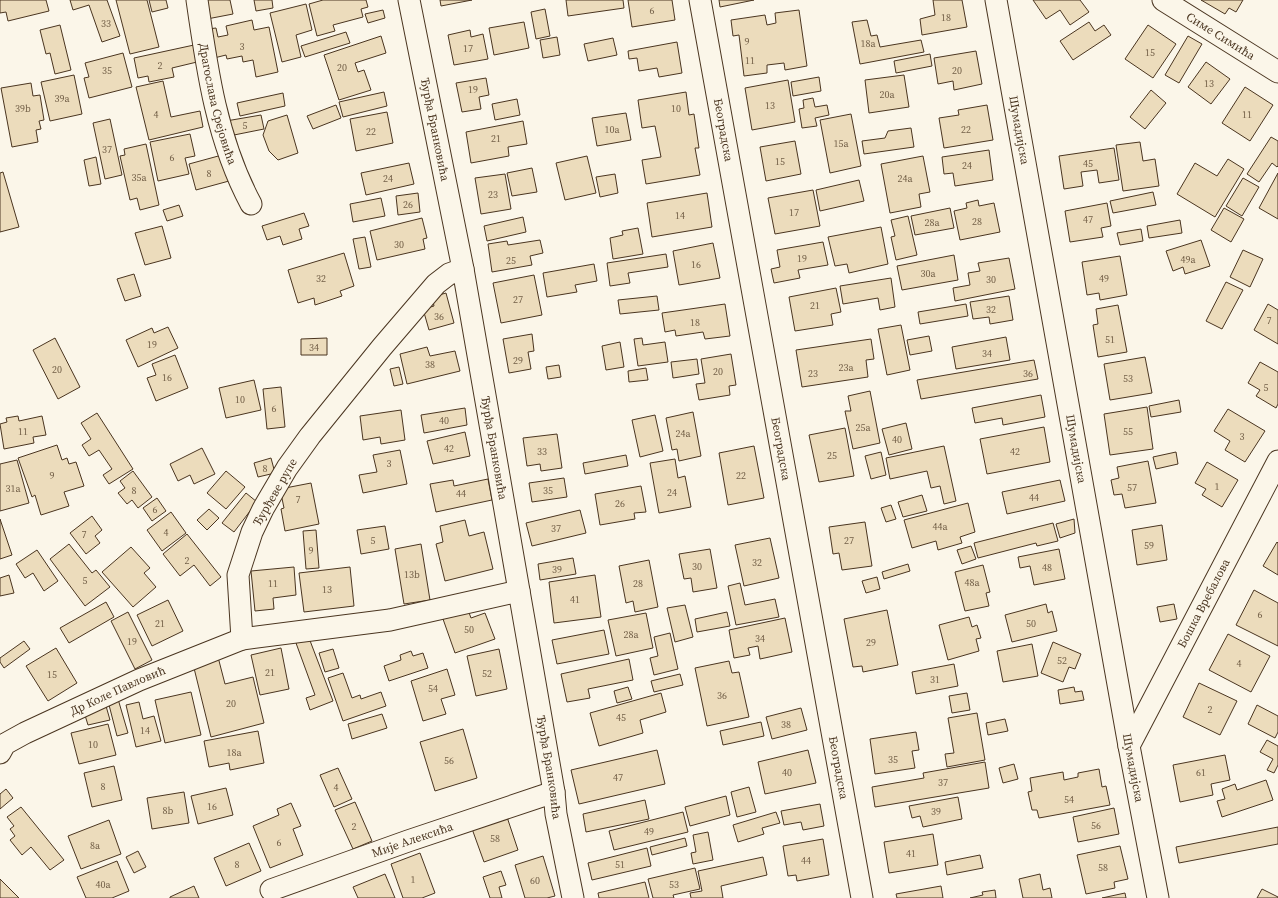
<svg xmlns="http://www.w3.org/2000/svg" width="1278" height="898" viewBox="0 0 1278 898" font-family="'Source Serif 4',serif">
<rect width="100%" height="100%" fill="#fbf6e9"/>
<!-- building -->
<path fill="#ecdcbc" stroke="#4a3520" d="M0,0H46L49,11L8,21L6,12L0,13Z
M70,0H107L120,36L102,42L89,5L73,10Z
M116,0H147L159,47L130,54Z
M149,0H166L168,8L152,12Z
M203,0H230L233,14L207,19Z
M254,0H272L273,8L256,11Z
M323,0H366L368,7L361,9L363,17L333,25L335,31L317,36L309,4Z
M440,0H472L441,6Z
M566,0H623L624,8L568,16Z
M628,0H672L675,20L632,27Z
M719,0H754L720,7Z
M933,0H962L967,27L922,35L920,19L935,15Z
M1033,0H1080L1089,12L1070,25L1060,10L1046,19Z
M1201,0H1243L1236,12L1229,8L1225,14Z
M306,4L312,30L296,35L301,57L282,62L270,13Z
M545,9L550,36L536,39L531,12Z
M383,10L385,18L368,23L365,14Z
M799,10L807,66L785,70L784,63L767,65V73L744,76L739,35L733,36L731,20L765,15L767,25L776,23L775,13Z
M252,20L254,30L269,27L278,72L256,77L253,60L243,62L242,56L227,59L226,55L214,58L208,29L216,28L218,37L228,35L226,26Z
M867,20L871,36L877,35L880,47L921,40L924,52L860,64L852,22Z
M524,22L529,48L494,55L489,28Z
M1089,22L1095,31L1104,25L1111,35L1073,60L1060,41Z
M60,25L71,70L55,74L50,53L46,54L40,30Z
M1148,25L1176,44L1153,78L1125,59Z
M470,30L471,37L483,34L488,59L454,65L448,35Z
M346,32L350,43L305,57L301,46Z
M381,36L386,53L355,63L358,72L364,70L371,90L339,100L324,55Z
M1188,36L1202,44L1179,83L1165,75Z
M557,37L560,55L543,58L540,40Z
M613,38L617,55L588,61L584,44Z
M677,42L682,73L659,77L657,68L639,71L637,58L629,59L628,51Z
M194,45L197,62L172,68L174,77L149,82L148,76L138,78L134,58Z
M976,51L982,84L954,90L953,81L938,84L934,58Z
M123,53L132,87L89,98L84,78L89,77L85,63Z
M930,54L932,66L896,73L894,61Z
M1206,62L1230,79L1211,104L1188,87Z
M74,75L82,114L50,121L41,82Z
M904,75L909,107L869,113L865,80Z
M819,77L821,91L793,96L791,82Z
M486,78L489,95L479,97L481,109L462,112L456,83Z
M788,80L795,122L752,130L745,88Z
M163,81L171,117L200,111L203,127L149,140L136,87Z
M31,83L33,96L40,95L44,120L39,121L41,129L36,130L38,142L12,147L1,88Z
M1245,87L1273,105L1250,141L1222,123Z
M1151,90L1166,103L1145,129L1130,117Z
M384,92L387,106L343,117L339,102Z
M686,92L689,115L694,114L699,148H695L700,175L646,184L642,160L661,157L655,126L642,128L638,100Z
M283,93L285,106L240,116L237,103Z
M813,98L815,107L827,105L829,115L815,118L817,126L802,128L799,109L804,108L803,100Z
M517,99L520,115L495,120L492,104Z
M336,105L341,118L313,129L307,116Z
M987,105L993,140L944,148L939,118L959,115L958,110Z
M387,112L393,143L356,151L350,119Z
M626,113L631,140L597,146L592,118Z
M851,114L861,166L830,173L820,120Z
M261,115L264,129L229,136L226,121Z
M287,115L298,153L278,160L269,151L263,135L268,121Z
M110,119L122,175L105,179L93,123Z
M523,121L527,144L508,147L509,156L471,163L466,132Z
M911,128L914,147L864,154L862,141L885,138L888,131Z
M190,134L195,156L185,158L189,174L158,181L150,142Z
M1271,137L1278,141V166L1277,167L1272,163L1259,182L1247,174Z
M795,141L801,174L766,181L760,147Z
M1140,142L1143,161L1155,159L1159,186L1123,191L1116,145Z
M146,144L159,205L140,210L137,198L130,200L120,156L125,155L124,149Z
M1114,148L1119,180L1099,183L1097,170L1081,172L1083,186L1064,189L1059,156Z
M989,150L993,180L955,186L953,173L944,174L942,157Z
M222,155L229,181L196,190L189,164Z
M587,156L596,193L565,200L556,163Z
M923,156L930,192L919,194L921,207L890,213L881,164Z
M96,157L101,184L89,186L84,160Z
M1228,159L1244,169L1215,217L1177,194L1195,163L1217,176Z
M409,163L414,184L366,195L361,173Z
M532,168L537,192L512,196L507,173Z
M3,172L19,227L0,232V173Z
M1278,173V219L1259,208Z
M505,174L511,209L481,214L475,178Z
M615,174L618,193L600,197L596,177Z
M1243,178L1259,187L1242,216L1226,206Z
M859,180L864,201L820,211L816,190Z
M813,190L820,226L775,234L768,198Z
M1153,192L1156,205L1113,213L1110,201Z
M418,193L420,212L398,215L396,196Z
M707,193L712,227L652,237L647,203Z
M381,198L385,216L353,222L350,204Z
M978,200L979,206L994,203L1000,232L960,240L954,211L967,208L966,203Z
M1107,203L1111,226L1101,228L1103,237L1070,242L1065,211Z
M179,205L183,216L167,221L163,210Z
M950,208L954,228L915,235L911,216Z
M1224,208L1244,219L1231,242L1211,230Z
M304,213L309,226L299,229L302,239L283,245L280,236L267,240L262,226Z
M908,216L917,255L896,260L891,237L895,236L891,220Z
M523,217L526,232L487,241L484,226Z
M422,218L427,238L423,239L425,249L377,260L370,231Z
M1180,220L1182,233L1149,238L1147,226Z
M162,226L171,258L145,265L135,233Z
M881,227L888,264L849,273L847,264L835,266L828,237Z
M638,228L643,254L613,259L610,238L623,235L622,231Z
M1141,229L1143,241L1120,245L1117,233Z
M365,237L371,267L359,269L353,239Z
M540,240L543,253L530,256L532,265L492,272L488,244L507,241L508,245Z
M1201,240L1210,266L1185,274L1183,267L1173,271L1166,251Z
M823,242L828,265L798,270L800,278L774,283L771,269L780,267L777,250Z
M713,243L720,278L679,285L673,251Z
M1243,250L1263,259L1250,287L1230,277Z
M344,253L354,286L340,291L342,296L315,305L314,298L298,303L288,270Z
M666,254L668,267L628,273L630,283L610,286L607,263Z
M954,255L958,280L902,290L897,266Z
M1120,256L1127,295L1100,300L1099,293L1087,295L1082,262Z
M1009,258L1015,289L955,301L953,288L970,285L968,273L980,271L978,263Z
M594,264L597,281L575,285L577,292L547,297L543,273Z
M134,274L141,296L125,301L117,279Z
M534,275L542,315L501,323L493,283Z
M891,278L895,307L880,310L878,298L843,304L840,286Z
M1226,282L1243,290L1222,329L1206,321Z
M836,288L841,312L831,314L833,325L795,331L789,297Z
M446,293L454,323L429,330L423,309L434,306L432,297Z
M657,296L659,310L620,314L618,300Z
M1009,296L1013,320L990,324L989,317L973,319L970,302Z
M725,304L730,336L705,339L703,332L676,336L675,330L665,332L662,313Z
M966,304L968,316L920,324L918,312Z
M1268,304L1278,310V344L1254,330Z
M1118,305L1127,352L1098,357L1093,325L1098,324L1096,309Z
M901,325L910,370L887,375L878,329Z
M168,327L178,348L138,367L126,340L152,328L154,333Z
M532,334L534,351L528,352L531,369L509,373L503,339Z
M929,336L932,351L910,355L907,340Z
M1006,337L1010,360L956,369L952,347Z
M55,338L80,387L58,399L33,350Z
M327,338V355H301V339Z
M642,338L643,345L665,342L668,362L638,366L634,339Z
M871,339L874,359L866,360L868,377L802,387L796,350Z
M620,342L624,367L606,370L602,346Z
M427,347L430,356L455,351L460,371L407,384L400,354Z
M731,354L736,385L729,386L730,395L699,400L696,384L705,383L701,359Z
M175,355L188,388L156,401L147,378L156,375L152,364Z
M1145,357L1152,393L1110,400L1104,364Z
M697,359L699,374L673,378L671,362Z
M1034,360L1038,379L921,399L917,380Z
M1260,362L1278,372V404L1276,408L1256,396L1260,390L1248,383Z
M559,365L561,377L548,379L546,367Z
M399,367L403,384L394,386L390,369Z
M646,368L648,380L629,382L628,371Z
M254,380L261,410L226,418L219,388Z
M281,387L285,427L267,429L263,389Z
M870,391L880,443L853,449L845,411H851L848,396Z
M1041,395L1045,417L1003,425L1002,418L975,423L972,408Z
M1179,400L1181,412L1151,417L1149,406Z
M1147,407L1153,449L1110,455L1104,414Z
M465,408L467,425L424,433L421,415Z
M1228,409L1265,431L1245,462L1225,450L1230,441L1214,431Z
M401,410L405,440L381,444L380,437L363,440L360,416Z
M693,412L701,456L679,461L677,449L672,450L666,418Z
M97,413L133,469L109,484L103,475L112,469L99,450L89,456L82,445L91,439L81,423Z
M655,415L663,451L640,457L632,420Z
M18,416L19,421L42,416L46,435L33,437L34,443L4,449L0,424L7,422L6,418Z
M906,423L912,449L889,455L882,429Z
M1044,427L1050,462L987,474L980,439Z
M845,428L854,476L819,482L809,435Z
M465,432L470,456L433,464L427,441Z
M557,434L562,468L541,471L540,464L527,466L523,438Z
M57,445L62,460L67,458L69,464L76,462L84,486L64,492L69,506L41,515L35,495L32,497L18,458Z
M754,446L764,498L728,505L719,453Z
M944,446L956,501L944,504L940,486L931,488L927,471L890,479L886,458Z
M202,448L215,474L194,484L190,475L178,481L170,464Z
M400,450L407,484L363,493L359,475L377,472L373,455Z
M881,452L886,475L871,479L865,456Z
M1176,452L1178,464L1156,469L1153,457Z
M626,455L628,466L585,474L583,463Z
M271,458L275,473L258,477L254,463Z
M675,459L678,478L685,476L691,507L659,513L650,463Z
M17,460L29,503L0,511V464Z
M1148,461L1156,503L1125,508L1122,494L1114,495L1111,480L1119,478L1117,467Z
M1207,462L1238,480L1222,507L1202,495L1206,489L1195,483Z
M133,471L152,497L138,508L132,500L127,504L118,493L125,488L120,481Z
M226,471L245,487L226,509L207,493Z
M564,478L567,497L532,502L529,483Z
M488,479L492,500L436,512L430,484L453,480L454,486Z
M1060,480L1065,501L1007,514L1002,492Z
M311,483L319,524L285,531L281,509L284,508L280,489Z
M641,486L646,512L634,513L635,519L600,525L595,494Z
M246,493L257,502L234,532L222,523Z
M922,495L927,511L903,517L898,502Z
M157,498L166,511L152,521L143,508Z
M968,503L975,532L960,537L962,543L938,550L936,541L912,548L904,520Z
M891,505L896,519L886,522L881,508Z
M209,509L219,518L207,530L197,520Z
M580,510L586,533L532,546L526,523Z
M171,512L186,533L162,551L147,530Z
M92,516L102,530L95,536L100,543L86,554L70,533Z
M0,519L12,555L0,559Z
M1074,519L1075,533L1060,538L1056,524Z
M465,520L469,536L484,532L493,569L445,581L436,544L443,542L440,526Z
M865,522L872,566L842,570L839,553L833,554L829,527Z
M1053,523L1058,541L1037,546L1036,543L978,558L974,543Z
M1162,525L1167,560L1137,565L1132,530Z
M385,526L389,549L361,554L357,530Z
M316,530L319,568L306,569L303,531Z
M187,534L221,577L210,586L194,565L180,576L163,554Z
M770,538L779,578L744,586L735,545Z
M1277,542L1278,543V575L1263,566Z
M69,544L92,573L96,570L110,587L85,606L50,559Z
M421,544L430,600L404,604L395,549Z
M971,546L976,559L962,564L957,550Z
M131,547L150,568L144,573L156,587L133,607L102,572Z
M710,549L717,588L693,592L691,578L684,579L679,554Z
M1059,549L1065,579L1034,585L1030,566L1020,568L1018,557Z
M37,550L58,581L44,591L33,573L25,578L16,564Z
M573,558L576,574L540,580L538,564Z
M649,560L658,607L635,612L633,601L626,603L619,566Z
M908,564L910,571L884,579L882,572Z
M983,565L990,592L986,593L989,606L965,611L955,572Z
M294,567L296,595L273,598L274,609L255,611L251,571Z
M350,567L354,606L304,612L299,573Z
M9,575L14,593L0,596V578Z
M595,575L601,617L554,623L549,582Z
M877,577L880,589L866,593L862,581Z
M740,583L745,605L775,599L779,617L736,625L728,586Z
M1254,590L1278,603V646L1236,625Z
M168,600L183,631L152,646L137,615Z
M106,602L114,617L69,643L60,628Z
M1046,604L1048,613L1052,611L1057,631L1012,642L1005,615Z
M1174,604L1177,619L1160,622L1157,607Z
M685,605L693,637L675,642L667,608Z
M468,610L471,618L485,613L495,639L455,653L443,619Z
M887,610L898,665L863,672L862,666L853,667L844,619Z
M128,612L152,660L135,669L111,621Z
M727,612L730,626L697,632L695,619Z
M646,613L653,648L616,656L608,620Z
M969,617L972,627L977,625L981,638L976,639L979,651L948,660L939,625Z
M785,618L792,652L760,659L758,646L748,648L750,655L734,658L729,630Z
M604,630L609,654L557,664L552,640Z
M670,633L678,669L654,675L650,658L658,656L654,637Z
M1228,634L1270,656L1251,692L1209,670Z
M309,638L333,701L310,710L306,698L315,695L296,643Z
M24,641L30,649L4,668L0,662V658Z
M1053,642L1081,654L1075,669L1069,667L1063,682L1041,673Z
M1032,644L1038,676L1003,682L997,651Z
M56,648L77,683L48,701L26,666Z
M281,648L289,689L260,695L251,655Z
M333,649L339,668L325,672L319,653Z
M499,649L507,689L476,696L467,656Z
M411,651L413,656L423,653L428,668L389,681L384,666L401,660L400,655Z
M218,657L225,684L253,677L264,723L211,737L193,664Z
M629,659L633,680L588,689L590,698L567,702L561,674Z
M729,661L732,673L739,672L749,717L707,726L695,668Z
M954,664L958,686L916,694L912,672Z
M447,669L455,695L441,699L446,714L423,721L411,681Z
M343,673L352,698L360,695L361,699L381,692L386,706L343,721L328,678Z
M680,674L683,685L654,692L651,681Z
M1199,683L1237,701L1220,735L1183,717Z
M628,687L632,699L617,703L614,691Z
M1074,687L1075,692L1082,691L1084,700L1060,704L1058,690Z
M191,692L201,735L165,743L155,700Z
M661,693L666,712L640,720L643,733L599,746L590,713Z
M967,693L970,710L952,713L949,696Z
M118,699L128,733L117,736L108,701Z
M139,702L143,719L154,716L161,741L136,747L126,705Z
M1257,705L1278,716V732L1275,738L1248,724Z
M106,706L110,720L88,725L84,712Z
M801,708L807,730L772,739L766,717Z
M977,713L985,760L947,767L945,754L954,753L948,718Z
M382,714L387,728L352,739L348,724Z
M1005,719L1008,731L988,735L986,723Z
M761,722L764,736L723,745L720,731Z
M108,724L116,755L79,764L71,733Z
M463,729L477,778L435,791L420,742Z
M258,731L264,763L230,770L229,763L209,767L204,741Z
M916,732L919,750L912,751L915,768L875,774L870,739Z
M1267,740L1278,746V765L1274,773L1267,770L1273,759L1260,752Z
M657,750L665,784L579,804L571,770Z
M808,750L816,783L765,794L758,762Z
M1225,755L1230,780L1211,784L1213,795L1180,802L1173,765Z
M985,762L989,788L875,807L872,787L924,778L923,773Z
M1014,764L1018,779L1003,783L999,768Z
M114,766L122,800L92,807L84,773Z
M338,768L352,799L334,807L320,775Z
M1099,769L1102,787L1106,786L1110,805L1039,818L1037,810H1032L1028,792L1032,791L1030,778L1063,772L1064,780L1078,777V773Z
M1266,780L1273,800L1222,817L1217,801L1225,799L1222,789L1235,784L1237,790Z
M749,787L756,812L737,817L731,792Z
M226,788L233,815L198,824L191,796Z
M6,789L13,798L0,809V794Z
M184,792L189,823L152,829L147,798Z
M726,796L730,815L690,826L685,807Z
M958,797L962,819L923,827L920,816L912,818L909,806Z
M645,800L649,819L586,832L583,814Z
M355,802L372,841L353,849L335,810Z
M291,803L301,826L293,829L303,855L270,868L253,826L279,815L277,809Z
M820,804L824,826L803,830L801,822L784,825L781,811Z
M21,807L64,860L50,870L31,847L22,855L10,840L15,836L10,829L14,826L7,817Z
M1114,808L1119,834L1078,842L1073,817Z
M683,812L688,832L614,850L609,831Z
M776,812L780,823L762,828L764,834L738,842L733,825Z
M506,814L518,850L484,862L471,826Z
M109,820L121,854L81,869L68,836Z
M1278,827V844L1179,863L1176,847Z
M708,832L713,860L693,864L691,853L696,852L693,835Z
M933,834L938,865L889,873L884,842Z
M685,838L687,846L652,855L650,847Z
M823,839L829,875L797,881L796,875L788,876L783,846Z
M249,843L261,871L226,886L214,858Z
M1120,846L1128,879L1114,882L1115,888L1086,894L1077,855Z
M647,848L651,866L592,880L588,863Z
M138,851L146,867L134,873L126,857Z
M420,853L435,893L422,898H403L391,864Z
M980,855L983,868L947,875L945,862Z
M543,856L555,896L547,898H525L515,865Z
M763,857L767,875L721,886L723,898H691L690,893L702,891L698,871Z
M117,861L129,891L112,898H86L77,877Z
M695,868L700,889L673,895L674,898H653L648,879Z
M501,871L506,885L499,887L502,898H490L483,877Z
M385,874L395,898H358L353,887Z
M1040,874L1043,890L1050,888L1052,898H1023L1019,879Z
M0,879L19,898H0Z
M645,882L649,898H599L598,893Z
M194,886L199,898H170V897Z
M941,886L943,898H897L896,894Z
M1262,889L1278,897V898H1257Z
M995,890L996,898H970L983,895L982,892Z
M1125,893L1126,898H1102Z"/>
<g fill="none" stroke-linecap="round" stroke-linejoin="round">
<!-- street casing -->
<g stroke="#4a3520" stroke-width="23">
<g id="street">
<path id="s1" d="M197,0C207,70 217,141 251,204"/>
<path id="s2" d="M409,0L463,269L554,792L556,814L573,898"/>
<path id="s3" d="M700,0L862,898"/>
<path id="s4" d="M996,0L1129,746L1158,898"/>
<path id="s5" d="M1163,0L1278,72"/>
<path d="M463,269L449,274L436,284L382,347L310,436L287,468L263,509L252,532L238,575L242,639L390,620L519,591"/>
<path id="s6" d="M1129,746L1278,461"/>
<path id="s7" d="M0,753L5,744L25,733L139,680L242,639"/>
<path id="s8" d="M271,890L408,841L554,792"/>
</g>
</g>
<!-- street -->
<use href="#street" stroke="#fbf6e9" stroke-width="21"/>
</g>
<g text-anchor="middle" stroke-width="3" stroke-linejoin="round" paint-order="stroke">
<!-- number labels -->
<g font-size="10" fill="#725f47">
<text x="652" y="14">6</text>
<text x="946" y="21">18</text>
<text x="106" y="27">33</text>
<text x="747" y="45">9</text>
<text x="868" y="47">18a</text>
<text x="242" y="50">3</text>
<text x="468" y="52">17</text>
<text x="1150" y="56">15</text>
<text x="750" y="64">11</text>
<text x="160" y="69">2</text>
<text x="342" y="71">20</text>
<text x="107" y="74">35</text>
<text x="957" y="74">20</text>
<text x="1209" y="87">13</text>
<text x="473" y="93">19</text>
<text x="887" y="98">20a</text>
<text x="62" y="102">39a</text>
<text x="770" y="109">13</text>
<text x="23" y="112">39b</text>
<text x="676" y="112">10</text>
<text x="156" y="118">4</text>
<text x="1247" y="118">11</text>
<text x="245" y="129">5</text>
<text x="612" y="133">10a</text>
<text x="966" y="133">22</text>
<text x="371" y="135">22</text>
<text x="496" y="142">21</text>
<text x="841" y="147">15a</text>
<text x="107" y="153">37</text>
<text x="172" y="161">6</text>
<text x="780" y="165">15</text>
<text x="1088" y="167">45</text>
<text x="967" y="169">24</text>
<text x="209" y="177">8</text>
<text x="139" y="181">35a</text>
<text x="388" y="182">24</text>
<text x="905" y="182">24a</text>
<text x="493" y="198">23</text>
<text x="408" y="208">26</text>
<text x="794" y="216">17</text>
<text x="680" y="219">14</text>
<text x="1088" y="223">47</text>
<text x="977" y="225">28</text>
<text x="932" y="226">28a</text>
<text x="399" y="248">30</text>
<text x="802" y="262">19</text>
<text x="1188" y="263">49a</text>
<text x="511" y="264">25</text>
<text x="696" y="268">16</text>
<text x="928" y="277">30a</text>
<text x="321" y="282">32</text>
<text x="1104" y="282">49</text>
<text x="991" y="283">30</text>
<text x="518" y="303">27</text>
<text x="815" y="309">21</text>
<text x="991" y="313">32</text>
<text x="439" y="320">36</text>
<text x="1269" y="324">7</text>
<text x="695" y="326">18</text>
<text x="1110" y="343">51</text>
<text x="152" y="348">19</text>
<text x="314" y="351">34</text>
<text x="987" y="357">34</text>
<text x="518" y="364">29</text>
<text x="430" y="368">38</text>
<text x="846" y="371">23a</text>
<text x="57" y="373">20</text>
<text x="718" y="375">20</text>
<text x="813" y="377">23</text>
<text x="1028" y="377">36</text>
<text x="167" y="381">16</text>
<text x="1128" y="382">53</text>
<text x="1266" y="391">5</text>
<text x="240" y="403">10</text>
<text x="274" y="412">6</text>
<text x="444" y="424">40</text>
<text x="863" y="431">25a</text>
<text x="23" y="435">11</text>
<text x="1128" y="435">55</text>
<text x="683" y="437">24a</text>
<text x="1242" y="440">3</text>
<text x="897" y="443">40</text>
<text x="449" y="452">42</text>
<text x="542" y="455">33</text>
<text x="1015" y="455">42</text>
<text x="832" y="459">25</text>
<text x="389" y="467">3</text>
<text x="265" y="472">8</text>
<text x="52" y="479">9</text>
<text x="741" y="479">22</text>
<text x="1217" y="490">1</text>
<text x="1132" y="491">57</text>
<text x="13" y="492">31a</text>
<text x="134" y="494">8</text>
<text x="548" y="494">35</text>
<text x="672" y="496">24</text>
<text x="461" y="497">44</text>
<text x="1034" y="501">44</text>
<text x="298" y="503">7</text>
<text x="620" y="507">26</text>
<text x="155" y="513">6</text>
<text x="940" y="530">44a</text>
<text x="556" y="532">37</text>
<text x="166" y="536">4</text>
<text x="84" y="538">7</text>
<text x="373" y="544">5</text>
<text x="849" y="544">27</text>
<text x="1149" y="549">59</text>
<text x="311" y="554">9</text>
<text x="187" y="564">2</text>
<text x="757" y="566">32</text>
<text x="697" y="570">30</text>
<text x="1047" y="571">48</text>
<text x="557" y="573">39</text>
<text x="412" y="578">13b</text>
<text x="85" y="584">5</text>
<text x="972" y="586">48a</text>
<text x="273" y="587">11</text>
<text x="638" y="587">28</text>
<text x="327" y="593">13</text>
<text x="575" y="603">41</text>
<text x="1260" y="618">6</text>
<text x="160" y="627">21</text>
<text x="1031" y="627">50</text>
<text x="469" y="633">50</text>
<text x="631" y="638">28a</text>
<text x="760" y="642">34</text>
<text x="132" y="645">19</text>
<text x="871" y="646">29</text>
<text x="1062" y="664">52</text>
<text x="1239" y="667">4</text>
<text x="270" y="676">21</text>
<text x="487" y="677">52</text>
<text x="52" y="678">15</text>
<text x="935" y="683">31</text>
<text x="433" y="692">54</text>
<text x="722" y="699">36</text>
<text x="231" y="707">20</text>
<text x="1210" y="713">2</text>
<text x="621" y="721">45</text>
<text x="786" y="728">38</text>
<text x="145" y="734">14</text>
<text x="93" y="748">10</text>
<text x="234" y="756">18a</text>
<text x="893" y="763">35</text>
<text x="449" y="764">56</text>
<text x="787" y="776">40</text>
<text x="1201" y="776">61</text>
<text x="618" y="781">47</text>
<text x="943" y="786">37</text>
<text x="103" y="790">8</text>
<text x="336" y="791">4</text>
<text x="1069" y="803">54</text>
<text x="212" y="810">16</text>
<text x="168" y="814">8b</text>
<text x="936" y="815">39</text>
<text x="1096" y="829">56</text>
<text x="354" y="830">2</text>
<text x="649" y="835">49</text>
<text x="495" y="842">58</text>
<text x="279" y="846">6</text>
<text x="95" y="849">8a</text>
<text x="911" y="857">41</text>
<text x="806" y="864">44</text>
<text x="237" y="868">8</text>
<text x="620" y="868">51</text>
<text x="1103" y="871">58</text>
<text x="413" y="883">1</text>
<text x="535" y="884">60</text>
<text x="103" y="888">40a</text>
<text x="674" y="888">53</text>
</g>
<!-- street labels -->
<g font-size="12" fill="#4a3520" stroke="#fbf6e9">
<text dy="4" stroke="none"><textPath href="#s5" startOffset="68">Симе Симића</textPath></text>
<text dy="4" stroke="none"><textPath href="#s1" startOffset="106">Драгослава Срејовића</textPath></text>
<text dy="4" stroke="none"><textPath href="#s2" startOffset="132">Ђурђа Бранковића</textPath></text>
<text dy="4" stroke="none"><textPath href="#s3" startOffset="132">Београдска</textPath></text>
<text dy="4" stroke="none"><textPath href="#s4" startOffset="132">Шумадијска</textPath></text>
<text dy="4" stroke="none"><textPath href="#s2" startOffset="456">Ђурђа Бранковића</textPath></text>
<text dy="4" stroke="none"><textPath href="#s3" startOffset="456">Београдска</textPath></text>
<text dy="4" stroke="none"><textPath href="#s4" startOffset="456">Шумадијска</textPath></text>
<text transform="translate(275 492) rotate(-60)" y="4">Ђурђеве рупе</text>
<text dy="4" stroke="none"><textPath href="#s6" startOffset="161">Бошка Вребалова</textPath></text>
<text dy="4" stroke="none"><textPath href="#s7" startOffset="135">Др Коле Павловић</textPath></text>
<text dy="4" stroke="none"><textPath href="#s2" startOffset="780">Ђурђа Бранковића</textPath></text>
<text dy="4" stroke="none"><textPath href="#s3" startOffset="780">Београдска</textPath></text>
<text dy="4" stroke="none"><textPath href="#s4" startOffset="780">Шумадијска</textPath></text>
<text dy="4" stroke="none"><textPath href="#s8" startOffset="150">Мије Алексића</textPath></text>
</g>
</g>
</svg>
